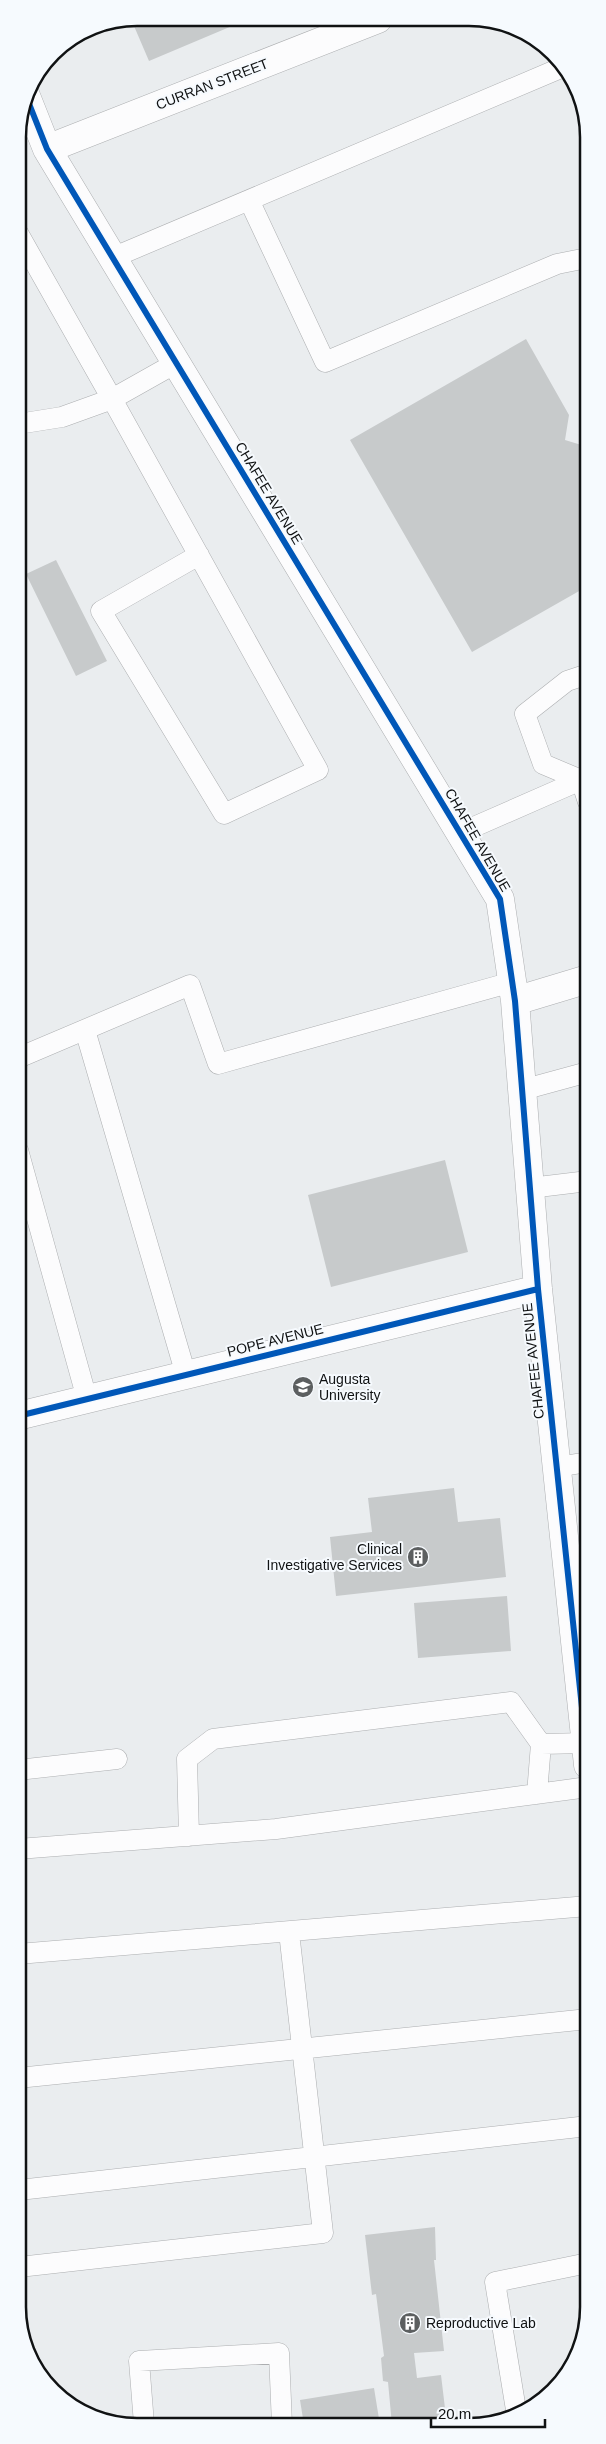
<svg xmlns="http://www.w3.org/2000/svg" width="606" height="2444" viewBox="0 0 606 2444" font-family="Arial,sans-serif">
<rect width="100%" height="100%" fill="#eaedef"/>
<!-- building -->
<path fill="#c7cacb" d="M137,18H251L149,61L131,19Z
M526,339L569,415L565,440L588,447V586L472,652L350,440Z
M56,560L107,661L76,676L26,574Z
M445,1160L468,1252L331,1287L308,1195Z
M454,1488L458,1522L500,1518L506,1577L336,1596L330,1537L372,1532L368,1498Z
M507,1596L511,1651L418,1658L414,1603Z
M435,2227L436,2260H434L444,2351L414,2353L417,2378L441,2375L447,2425H392L388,2382L383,2381L381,2358L384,2356L376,2294L372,2295L365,2235Z
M374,2388L380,2425H304L300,2400Z"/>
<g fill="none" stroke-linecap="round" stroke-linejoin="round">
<!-- service casing -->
<g stroke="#acaeb0" stroke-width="21">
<path id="service" d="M249,200L325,362L557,264L587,258
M18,233L112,399L176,363
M112,258L563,67
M18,424L62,417L112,399L318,770L224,814L101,611L199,555
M588,674L567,681L525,714L543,764L581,780L588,802
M460,833L581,780
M85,1030L186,1375
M18,1058L190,985L218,1064L512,982
M522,1090L588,1072
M18,1150L87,1399
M530,1188L588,1181
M557,1467L588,1462
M18,1770L117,1759
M537,1794L541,1744
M189,1836L187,1759L213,1739L511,1702L541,1744L586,1743
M18,1849L276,1829L588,1787
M18,1954L588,1906
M18,2078L588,2019
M19,2190L588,2126
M19,2267L323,2233L289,1932
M517,2416L495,2282L588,2263
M144,2424L139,2361L279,2353L282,2425"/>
</g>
<!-- minor casing -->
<g stroke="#acaeb0" stroke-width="29">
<path id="minor" d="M26,96L47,149L500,899L515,1001L538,1289L588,1765
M47,149L378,19
M515,1001L588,979
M18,1416L538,1289"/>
</g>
<!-- service -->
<use href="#service" stroke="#fcfcfd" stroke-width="20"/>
<!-- minor -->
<use href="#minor" stroke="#fcfcfd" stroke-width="28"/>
<!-- cycleway casing -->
<g stroke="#f6fafe" stroke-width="9">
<path id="cycleway" d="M26,96L47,149L500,899L515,1001L538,1289L588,1765
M18,1416L538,1289"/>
</g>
<!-- cycleway -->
<use href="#cycleway" stroke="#0057b8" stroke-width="6"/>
</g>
<!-- icons -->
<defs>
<g id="university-disc" transform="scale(1.125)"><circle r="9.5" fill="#5c5f60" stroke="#f6fafe"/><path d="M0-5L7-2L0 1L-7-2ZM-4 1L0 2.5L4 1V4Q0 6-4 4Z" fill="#fff"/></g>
<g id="building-disc" transform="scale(1.125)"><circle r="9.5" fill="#5c5f60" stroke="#f6fafe"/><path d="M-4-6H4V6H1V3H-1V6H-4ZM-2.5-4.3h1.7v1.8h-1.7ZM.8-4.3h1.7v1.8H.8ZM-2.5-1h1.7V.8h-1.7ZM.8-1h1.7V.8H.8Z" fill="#fff"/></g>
</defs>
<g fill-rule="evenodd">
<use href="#university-disc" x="303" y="1387"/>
<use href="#building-disc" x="418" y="1557"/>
<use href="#building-disc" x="410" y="2323"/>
</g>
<g text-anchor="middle" stroke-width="4" stroke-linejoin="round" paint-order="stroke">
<!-- street labels -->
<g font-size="14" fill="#101213" stroke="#f6fafe">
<text transform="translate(212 84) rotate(-21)" y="5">CURRAN STREET</text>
<text transform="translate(269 493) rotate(59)" y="5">CHAFEE AVENUE</text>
<text transform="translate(478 840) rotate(60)" y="5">CHAFEE AVENUE</text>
<text transform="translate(275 1340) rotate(-14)" y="5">POPE AVENUE</text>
<text transform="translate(533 1361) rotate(-96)" y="5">CHAFEE AVENUE</text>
</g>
<!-- poi labels -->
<g font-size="14" fill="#101213" stroke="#f6fafe" text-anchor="start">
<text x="319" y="1384">Augusta<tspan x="319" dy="16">University</tspan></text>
<text x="402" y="1554" text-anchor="end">Clinical<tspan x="402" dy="16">Investigative Services</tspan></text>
<text x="426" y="2328">Reproductive Lab</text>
</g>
</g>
<!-- crop -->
<path d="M0 0H606V2444H0ZM137 26H469A111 111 0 0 1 580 137V2307A111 111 0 0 1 469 2418H137A111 111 0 0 1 26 2307V137A111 111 0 0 1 137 26Z" fill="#f6fafe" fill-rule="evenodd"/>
<path fill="none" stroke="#101213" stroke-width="2.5" d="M137 26H469A111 111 0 0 1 580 137V2307A111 111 0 0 1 469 2418H137A111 111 0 0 1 26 2307V137A111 111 0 0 1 137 26Z"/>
<!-- scale -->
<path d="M431 2419v8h114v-8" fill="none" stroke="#101213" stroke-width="2.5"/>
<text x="438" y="2419" font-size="15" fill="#101213" stroke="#f6fafe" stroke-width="4" paint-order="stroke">20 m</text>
</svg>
